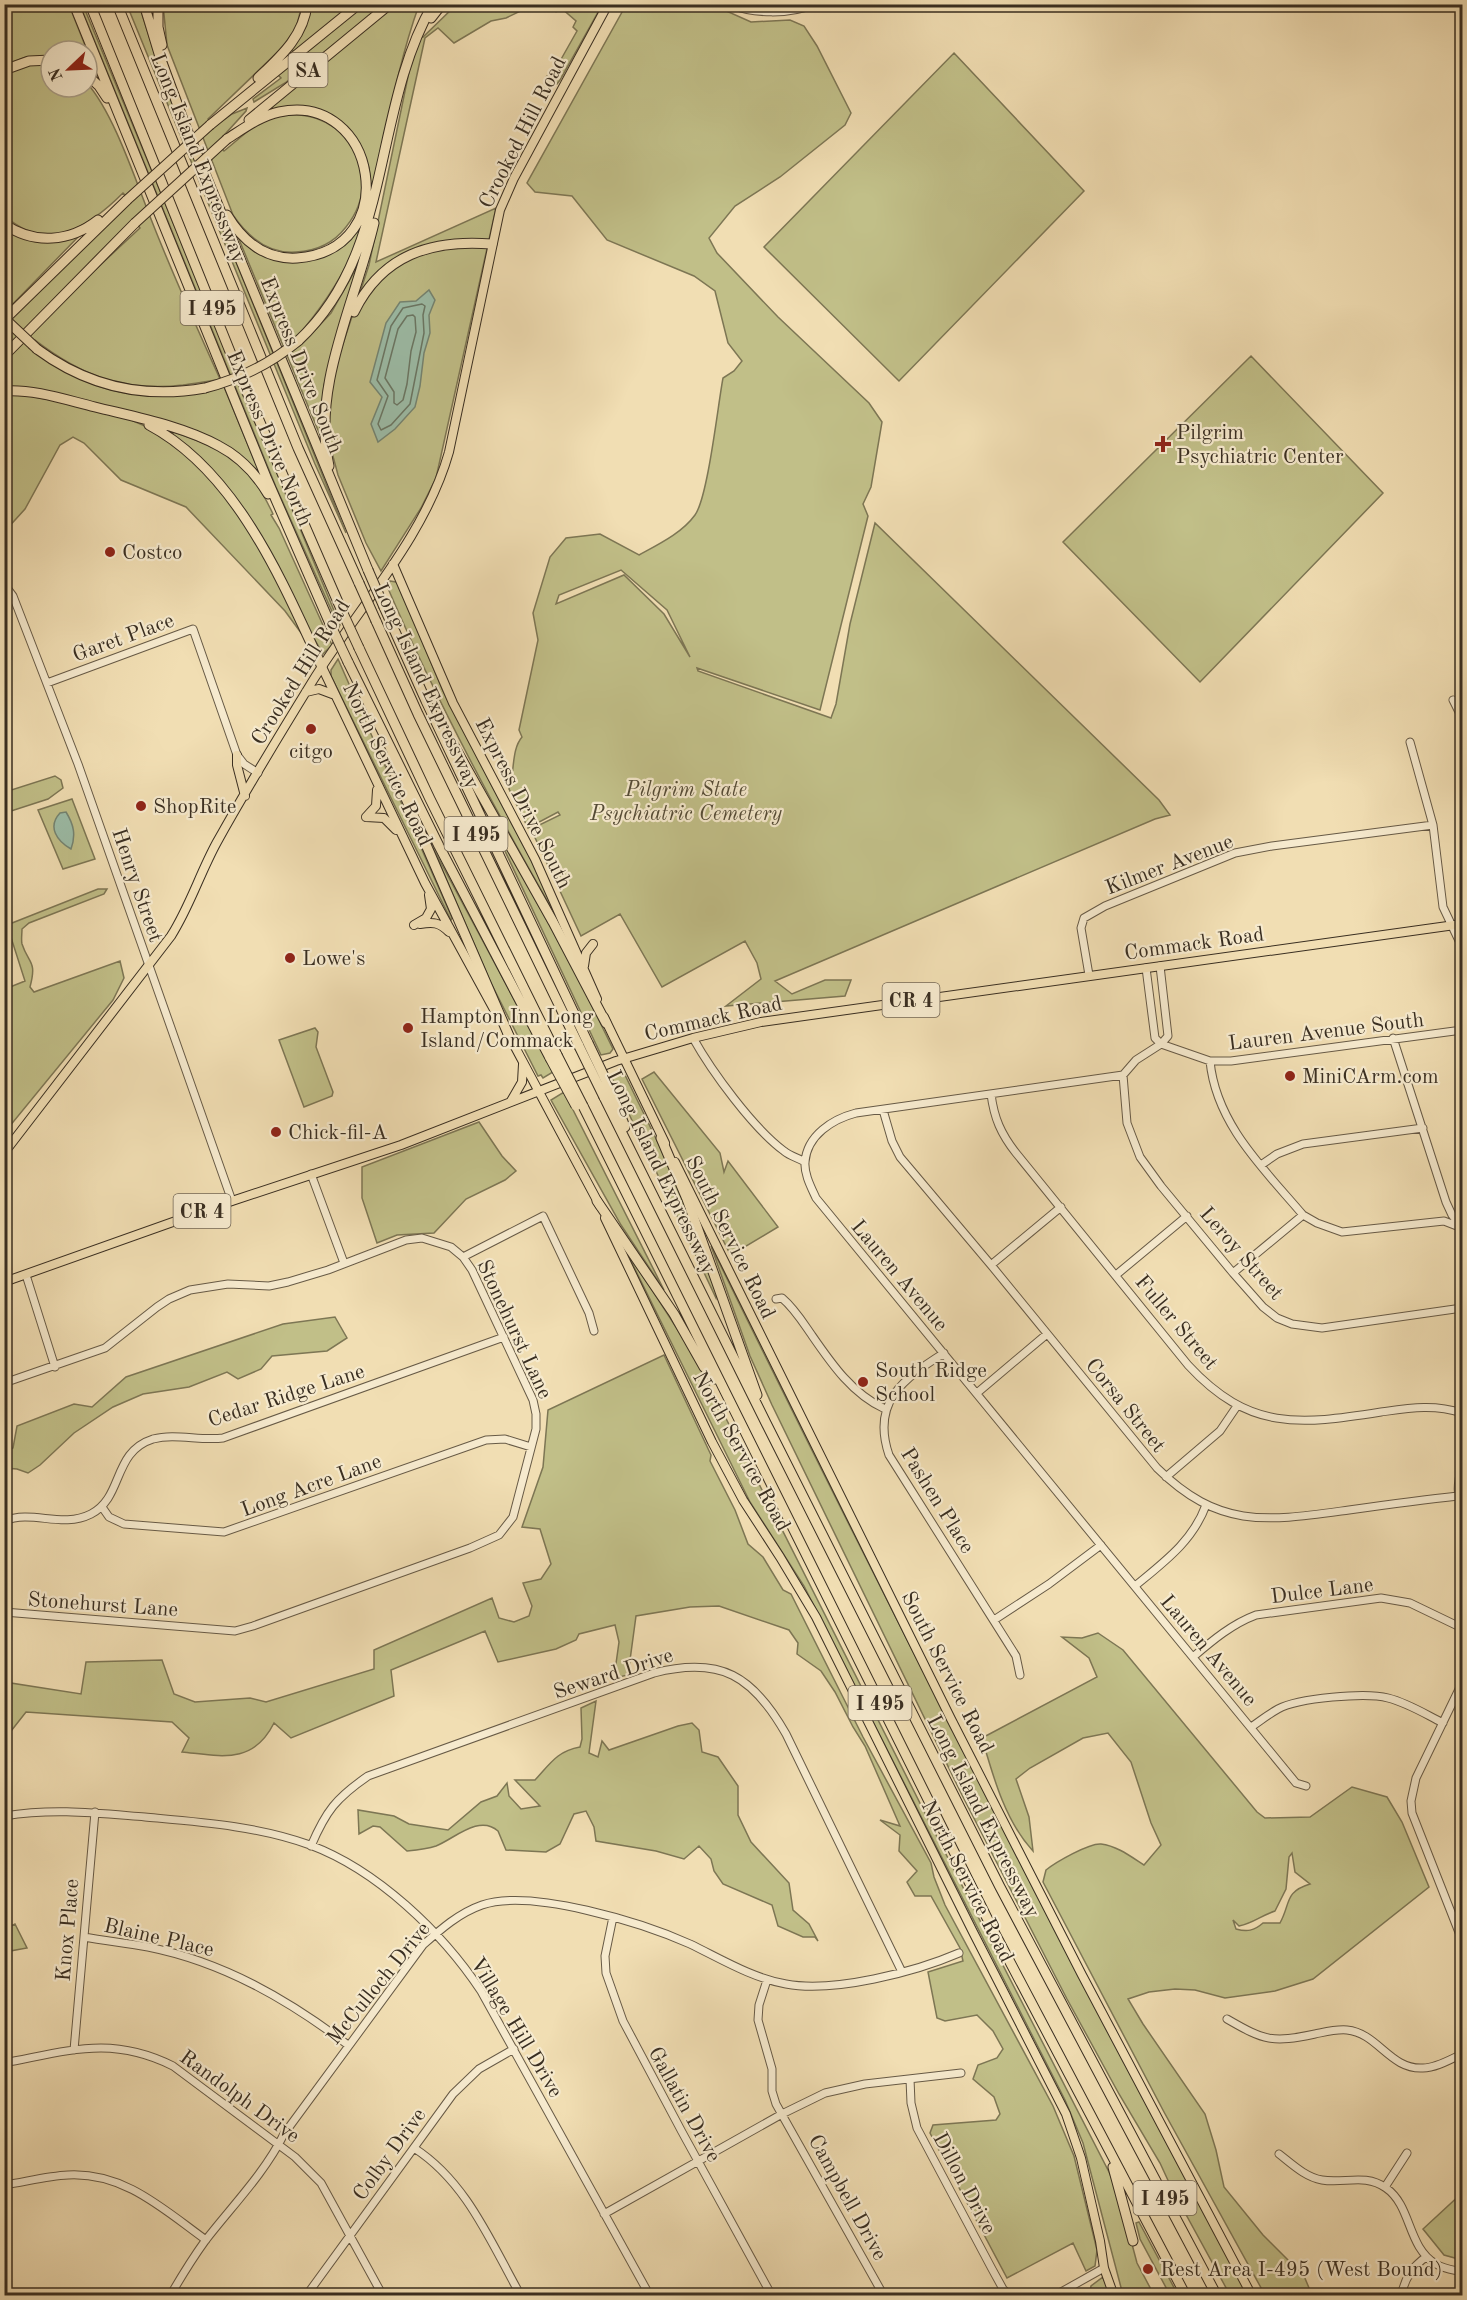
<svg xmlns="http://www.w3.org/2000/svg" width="1467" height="2300" viewBox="0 0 1467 2300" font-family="'Old Standard TT',serif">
<rect width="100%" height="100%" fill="#f1deb3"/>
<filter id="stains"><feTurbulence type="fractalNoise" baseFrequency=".00333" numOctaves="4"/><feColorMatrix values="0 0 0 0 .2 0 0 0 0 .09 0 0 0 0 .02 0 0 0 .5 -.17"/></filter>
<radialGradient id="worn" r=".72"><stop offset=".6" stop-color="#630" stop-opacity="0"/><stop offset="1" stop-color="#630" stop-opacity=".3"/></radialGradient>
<!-- green -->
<path fill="#c1bf88" stroke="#7d7654" stroke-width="1.5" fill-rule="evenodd" d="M163,4L302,5L296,28L285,45L208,119L215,126L232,114L247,108L246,111L217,143L224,151C237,141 253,124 269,119C337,96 391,171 346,227C333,244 317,251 296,252C268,254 248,237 233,215L167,45Z
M4,5H69L98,78L87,70V51H51V56L26,57L5,65Z
M80,5H83L340,625L339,627L276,487Z
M127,5H139L160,70L206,188L346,533L315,464Z
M310,5H353L294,52L291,48Z
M364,5H384L285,83L254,102L253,99L281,78L277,74Z
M396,5H419C401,55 391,107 380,159C373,187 368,216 357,243C342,279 321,309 296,338L302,344L331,313L361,260L324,385L320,435L238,237L260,255L286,260L333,249L362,216L370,192L369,168L360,145L322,112L298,107L274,110L271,106Z
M456,5H491L495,11H511L533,5L506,18L491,21L454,43L438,28L425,38L376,262L496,208L436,478L421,508L381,571L366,543L338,475L330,445L328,413L334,371L369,265L416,38L423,37Z
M559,5H602L560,80L557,84L549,85L545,79L547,76L551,77L577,31L573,27L576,21L561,8L557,11Z
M626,5H713L751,22L790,20L804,26L817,46L851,113L845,125L780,177L735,206L709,238L717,253L778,317L869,403L882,422L871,487L863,504L868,516L820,710L697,668L698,671L831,718L836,704L850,624L875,523L1159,800L1170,815L1155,819L775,981L792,994L825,980H851L845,996L726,1006L761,979L757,963L745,941L662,987L620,914L581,936L531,829L560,815L558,812L528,828L509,789C515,772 511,750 522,737L519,730L538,640L533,613L550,557L566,538L600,534L639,555C659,544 682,533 695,515C708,497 718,404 723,378L734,371L742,361L728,343L715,291L694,276L607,240L572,196L535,192L527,183ZM621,570L667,610L690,657L664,614L624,575L556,604L559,595Z
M954,53L1084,191L899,381L764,247Z
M36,63L51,65V87H87V83C114,114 135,179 151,219C172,273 196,326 220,379C208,382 195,383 183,385C124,392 82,376 35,340L29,348C94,397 145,404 224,387L258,469L256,470L233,449L197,431L5,387V360L54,308L140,228L133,220L5,349V324L131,201L123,193C89,227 48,254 5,216V75L10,71Z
M4,227L32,239L81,234L5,312Z
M1251,356L1383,493L1200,682L1063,542Z
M19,394C56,401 95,407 131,420C219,453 269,562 307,641L285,611L186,507L121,480L84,443L73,437L60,445L25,509L5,531V396Z
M174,432C228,451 248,460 273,514L271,515L279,528L332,645L323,654L220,478L191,449L172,435Z
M390,581L396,582L399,585L443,691L549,894L554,908L552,909C491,803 435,698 387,586Z
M338,659L452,918L451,920L331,676V670Z
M55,776L61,780L63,788L48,799L5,813V792Z
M72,799L95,859L63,869L38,810Z
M499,833L578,977L613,1049L610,1053L601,1055L497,834Z
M433,848L553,1072L543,1078L541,1075L538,1076L490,981Z
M98,889H107L104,894L29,923L22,929C22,934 21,940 22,944C29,965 37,960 30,987L34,992L120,961L124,978L113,1000L5,1132V989L25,981L7,925Z
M315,1028L318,1032L316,1047L333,1092L332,1096L304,1107L279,1040Z
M654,1072L720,1153L724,1172L728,1161L778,1227L733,1254L729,1252L642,1079Z
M619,1073H624L681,1190L717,1292L716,1298L611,1076Z
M564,1092L664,1290L621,1225L551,1100Z
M479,1122L502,1156L516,1171L505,1180L466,1199L434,1233L397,1235L377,1243L362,1198V1167Z
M711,1246C884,1599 1063,1949 1248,2295H1230L1172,2189L1160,2163L1119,2094L1067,1999L962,1795L772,1405L750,1356Z
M630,1259H632L694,1355L930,1823L1109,2172L1119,2195L1137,2263L1154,2295H1123L1083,2143L1065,2100L804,1586L750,1502Z
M335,1317L347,1338L327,1351L272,1356L261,1369L238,1379L227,1372L189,1387L143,1394L113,1407L74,1433L40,1465L28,1473L17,1469L5,1468V1451L13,1448L17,1426L74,1404L92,1407L126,1377L283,1324Z
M664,1355L711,1455L710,1461L735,1510L748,1544L763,1557L783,1590L791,1594L863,1737L931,1863L934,1877L945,1905L1053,2106L1074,2156L1097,2250L1095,2266L1086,2271L1073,2243L1007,2278L930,2133L933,2125L996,2120L1000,2114L994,2097L973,2079L978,2065L997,2058L1003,2049L993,2031L977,2015L945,2021L937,2018L928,1972L963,1961L960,1948L931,1896H915L907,1882L917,1871L899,1851L900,1835L880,1820L900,1826L865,1746L853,1727L835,1692L821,1671L797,1654L798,1643L789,1630L719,1606L690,1607L636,1616L628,1675L614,1678L619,1642L615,1625L579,1634L576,1640L556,1649L498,1662L485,1631L391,1670L394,1696L291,1738L274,1723C253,1765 221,1756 182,1752L189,1738L172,1722L26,1712L4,1740V1682L81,1694L86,1662L162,1660L174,1694L195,1702L250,1698L266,1702L374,1669V1650L492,1598L499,1618L514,1622L529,1616L532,1606L523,1583L541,1579L551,1564L540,1529L522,1527L543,1467L548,1410Z
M1098,1633L1123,1650L1257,1812L1265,1818L1310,1817L1352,1787L1387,1797L1402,1822L1429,1887L1313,1979L1275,1991L1225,1998L1195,1990L1175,1989L1149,1992L1128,1999L1143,2024L1205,2114L1216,2150L1224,2187L1263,2235L1304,2276L1312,2295H1265L1164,2112L1043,1882L1046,1870C1056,1862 1089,1843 1101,1844C1117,1846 1130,1856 1144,1865L1161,1845L1151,1823L1131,1762L1108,1733L1083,1738L1030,1768L1016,1779L1029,1817L1033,1851C1005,1821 993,1776 982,1738L1097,1677L1089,1658L1062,1637L1082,1638ZM1292,1853L1295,1872L1310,1884C1284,1892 1291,1903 1280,1923H1263C1254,1931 1247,1932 1236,1929L1233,1920L1239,1926C1254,1923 1260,1916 1275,1911L1286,1889L1289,1857Z
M596,1701L589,1753L598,1757L602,1741L609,1750L678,1726L692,1723L699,1730L702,1752L718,1757L738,1786V1815L751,1842L789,1883L793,1910L809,1924L818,1941L815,1937H803L778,1926L772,1905L723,1884L714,1871L711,1859L699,1846L684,1859L656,1851L596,1841L594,1827L586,1811L574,1814L560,1844L546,1852L506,1850L498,1831C479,1814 454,1839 436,1846C427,1849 417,1850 407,1851L380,1827L373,1826L359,1834L358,1810L394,1816L409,1824L448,1830L481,1802L497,1796L507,1783L509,1796L521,1809L540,1806L515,1780H535C550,1764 557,1751 580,1747L582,1739L581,1708Z
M15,1924L27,1948L5,1952V1954V1929Z
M1462,2193V2260L1444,2255L1423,2229Z
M1139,2222L1178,2295H1170L1140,2239L1136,2223Z
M1103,2277L1110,2295L1089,2296L1091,2286Z"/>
<!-- water -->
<path fill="#9cbda8" stroke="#748472" stroke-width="1.5" d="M429,290L435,300L429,315L430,333L424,353L420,386L415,407L395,429L378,442L371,424L382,397L370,382L386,323L400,302L416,301Z
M66,812C74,825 76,835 71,849C57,841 47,827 60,813Z"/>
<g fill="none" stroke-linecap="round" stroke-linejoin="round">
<!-- shore -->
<path stroke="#6a7664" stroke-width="1.5" d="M422,304L425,306L423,315L424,333L410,404L391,425L381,430L378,424L388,396L377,380L391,326L403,308Z
M413,315L415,317L416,332L411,351L407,384L403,400L397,405L394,403V392L385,378L398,329L407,316Z"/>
<!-- minor casing -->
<g stroke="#675a46" stroke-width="9">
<path id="minor" d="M727,4C755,14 788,15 815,4
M4,584L13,596L78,764L232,1201
M47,683L193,629L237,755L244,764L258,773
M1453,700L1462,718
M1410,742L1433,825L1443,907L1462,947
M1160,966L1168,1036L1161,1044L1136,1060L1123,1075L856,1113C833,1119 807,1135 805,1162C804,1174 811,1187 816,1198L1296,1783L1306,1786
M1146,968L1155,1038L1161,1044
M1089,975L1081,928L1084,918L1105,906L1235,853L1272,846L1433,825
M693,1038C712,1072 753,1128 784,1151C790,1156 798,1158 805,1162
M1393,1038L1446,1202L1452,1215L1461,1227
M1161,1044L1210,1061H1231L1462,1030
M1210,1061C1216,1124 1264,1169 1303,1215L1317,1223L1342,1232L1444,1221L1462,1228
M1123,1075L1127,1123L1140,1157L1161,1186L1233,1273L1263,1307L1277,1318L1292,1324L1322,1328L1462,1308
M991,1094C994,1118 1001,1134 1016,1153L1188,1365C1249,1431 1299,1425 1381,1412C1410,1408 1434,1404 1462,1413
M883,1110L892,1141L900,1157L991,1265L1157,1468C1220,1530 1268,1521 1349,1510C1385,1505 1422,1500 1458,1496
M1261,1165L1277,1154L1303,1144L1423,1128
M311,1174L344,1263
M463,1257L543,1216L589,1313L594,1331
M991,1265L1061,1207
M1233,1273L1303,1215
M26,1275L55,1367
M1116,1275L1187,1216
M776,1299L782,1298C794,1308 802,1321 811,1334C831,1363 852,1394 885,1409
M944,1353C903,1379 871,1402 889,1455L1016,1656L1020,1675
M4,1383L105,1348L157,1307L169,1299L190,1290L228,1284L269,1286L288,1282L328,1270L406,1240L422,1238L451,1247L463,1257L472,1270L533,1400L536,1414V1429L513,1517L499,1535L470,1548L253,1626L235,1631L4,1612
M977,1393L1047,1334
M1462,1467C1457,1483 1457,1495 1462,1510
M1166,1477L1220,1431L1237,1406
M102,1507L109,1517L124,1524L224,1532L486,1440L505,1439L531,1447
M4,1521C33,1509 61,1529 91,1514C124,1497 112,1452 153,1439C175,1433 200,1441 223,1438L504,1337
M1135,1586C1164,1562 1193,1541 1206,1505
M994,1620L1049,1584L1101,1545
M1193,1657C1213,1640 1232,1624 1256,1615L1381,1598L1410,1603L1462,1628
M1462,1683L1416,1778L1411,1801L1412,1813L1462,1940
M1251,1727C1260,1721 1269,1714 1278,1709C1298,1698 1366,1692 1388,1698C1408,1703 1425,1714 1443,1723
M4,1816C54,1808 95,1813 145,1817C200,1822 258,1826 310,1845C377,1870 442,1932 481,1991L650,2296
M311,1846C326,1811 336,1798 368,1776L654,1673C721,1656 753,1676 786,1734L902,1972
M613,1917L605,1956L606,1973L623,2021L682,2132L772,2296
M84,1937C105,1941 127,1943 148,1947C223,1962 287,1999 348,2045
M767,1980L759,2005L758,2020L772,2069V2091L776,2104L884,2296
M1227,2019C1265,2041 1272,2043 1315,2034C1325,2032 1336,2029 1347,2030C1378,2033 1390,2070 1423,2068C1436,2068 1451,2059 1462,2054
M74,2050L95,1812
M4,2063C69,2051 111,2035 173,2066L295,2157L321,2183L383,2296
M910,2079L911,2103L917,2128L992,2269L1003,2289L1010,2296
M414,2148C467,2182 491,2243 521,2296
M1279,2154C1292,2164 1305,2177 1322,2180C1344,2184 1365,2173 1386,2188C1412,2206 1407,2247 1436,2264C1444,2269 1454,2270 1462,2272
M4,2185C25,2182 47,2176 68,2175C124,2172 163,2209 206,2240
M1385,2187L1407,2153
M604,2214L782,2114L825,2093L865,2084L961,2073
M4,2294L7,2296
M170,2296C181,2277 192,2259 205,2241C232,2206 264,2174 284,2134L423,1945C441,1929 459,1913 482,1905C531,1888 643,1923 690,1944C721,1959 752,1978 786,1984C834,1993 915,1972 959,1953
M306,2296L453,2094L479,2069L514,2049
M1054,2296L1104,2268
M1401,2296C1405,2278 1412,2267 1426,2257"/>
</g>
<!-- major casing -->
<g stroke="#392e21" stroke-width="10">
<path id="major" d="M393,564L453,703L535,859L597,999
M322,667L425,883L496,1013
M306,692L319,689L335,695
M237,755V765L245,796
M366,817L384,818L396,830
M366,817L376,806L377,790
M420,924C433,922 439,922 449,932
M414,925L426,918L431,909L429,895
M584,966L586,953L593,944
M604,1017L665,1143
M507,1032L600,1206
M511,1101L522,1082L523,1064
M4,1153L171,936C190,906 200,873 217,842C247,788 280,734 312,682C358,608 425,537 449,452L500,210L514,178L608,4
M675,1162L951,1719L1082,1975L1252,2296
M605,1218L712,1442L743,1500L780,1557L816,1617L973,1932L1066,2114L1081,2158L1100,2241L1104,2268L1114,2296
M4,1282L232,1201L401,1145L616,1061L693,1038L761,1022L1462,924"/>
</g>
<!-- highway casing -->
<g stroke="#392e21" stroke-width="11">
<path id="highway" d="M74,4L266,477L331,626
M90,4L239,374L341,609
M117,4L298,448L359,583
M144,4L160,57L185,125L368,570
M158,4V27L162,45
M431,18L442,4
M4,70L29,61L51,60
M87,75L99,86L107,98
M258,78C280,57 304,36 307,4
M249,120L390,4
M210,125L359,4
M227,215C242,240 265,260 297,258C405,250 377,91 279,112C260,116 243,129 227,139
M4,224C34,245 70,242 98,220
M354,312C382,255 431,239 492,244
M4,320L127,200
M298,341C394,252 371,111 433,4
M37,349C87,386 144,399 205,388
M4,356L135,223
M4,391C35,389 66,400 95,407C135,417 183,426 219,446C240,457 256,474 268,494
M149,425C237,472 282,581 322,667
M329,466C311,387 356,301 374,223
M384,607L426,701L588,1043
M376,621L418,714L579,1046
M359,648L430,799L557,1055
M348,662L439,846L550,1058
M453,744L553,922L606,1023
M388,757L509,1036
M612,1093L625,1127
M604,1097L766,1423L1000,1887L1217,2296
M583,1106L991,1926L1186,2296
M661,1138L687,1199L757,1395
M597,1201L674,1314L704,1367L715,1379
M1113,2167L1133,2241"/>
</g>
<!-- minor -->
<use href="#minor" stroke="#f6eace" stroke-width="7"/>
<!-- major -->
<use href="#major" stroke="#f1deb3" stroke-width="8"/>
<!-- highway -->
<use href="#highway" stroke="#f1deb3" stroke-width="9"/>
<!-- highway-bridge casing -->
<g stroke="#392e21" stroke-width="11" stroke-linecap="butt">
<path id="highway-bridge" d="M127,200L210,125
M135,223L227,139
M4,318L37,349
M205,388C240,379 270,364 298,341
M368,570L384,607
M359,583L376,621
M341,609L359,648
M331,626L348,662
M588,1043L612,1093
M579,1046L604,1097
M557,1055L583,1106
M550,1058L576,1106"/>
</g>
<!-- highway-bridge -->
<use href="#highway-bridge" stroke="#f1deb3" stroke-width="9"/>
</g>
<!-- markers -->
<g fill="#8f2418" stroke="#f6eace" stroke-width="2">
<path d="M1160 435h6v6h6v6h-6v6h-6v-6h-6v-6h6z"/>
<circle cx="110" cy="552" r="6"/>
<circle cx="311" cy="729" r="6"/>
<circle cx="141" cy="806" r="6"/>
<circle cx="290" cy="958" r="6"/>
<circle cx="408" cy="1028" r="6"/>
<circle cx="1290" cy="1076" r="6"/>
<circle cx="276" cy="1132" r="6"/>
<circle cx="863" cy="1382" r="6"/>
<circle cx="1148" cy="2269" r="6"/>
</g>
<g text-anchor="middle" stroke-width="4.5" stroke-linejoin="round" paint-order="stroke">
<!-- shield labels -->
<g fill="#f6eace" stroke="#726655" stroke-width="1.5">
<rect x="288.5" y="53" width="39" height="34" rx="4.5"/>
<rect x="180.5" y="291" width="63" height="34" rx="4.5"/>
<rect x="444.5" y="817" width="63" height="34" rx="4.5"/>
<rect x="882.5" y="983" width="57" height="34" rx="4.5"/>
<rect x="173.5" y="1194" width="57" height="34" rx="4.5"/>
<rect x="848.5" y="1686" width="63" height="34" rx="4.5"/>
<rect x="1133.5" y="2181" width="63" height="34" rx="4.5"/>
</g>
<g font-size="20" font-weight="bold" fill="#392e21">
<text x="308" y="77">SA</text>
<text x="212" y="315">I 495</text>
<text x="476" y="841">I 495</text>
<text x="911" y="1007">CR 4</text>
<text x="202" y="1218">CR 4</text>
<text x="880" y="1710">I 495</text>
<text x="1165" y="2205">I 495</text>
</g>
<!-- street labels -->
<g font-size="21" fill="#392e21" stroke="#f6eace">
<text transform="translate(522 132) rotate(-63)" y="7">Crooked Hill Road</text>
<text transform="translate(199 158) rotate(68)" y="7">Long Island Expressway</text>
<text transform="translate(302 365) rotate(68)" y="7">Express Drive South</text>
<text transform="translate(270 438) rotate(67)" y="7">Express Drive North</text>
<text transform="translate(123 637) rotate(-20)" y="7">Garet Place</text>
<text transform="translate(300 672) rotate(-58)" y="7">Crooked Hill Road</text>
<text transform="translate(427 686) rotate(65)" y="7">Long Island Expressway</text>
<text transform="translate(388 764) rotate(64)" y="7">North Service Road</text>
<text transform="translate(524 803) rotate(63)" y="7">Express Drive South</text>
<text transform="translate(1169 864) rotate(-21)" y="7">Kilmer Avenue</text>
<text transform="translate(138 885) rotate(71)" y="7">Henry Street</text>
<text transform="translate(1194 943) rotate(-8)" y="7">Commack Road</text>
<text transform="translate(713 1018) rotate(-13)" y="7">Commack Road</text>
<text transform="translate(1326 1031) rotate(-7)" y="7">Lauren Avenue South</text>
<text transform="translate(662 1172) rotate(64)" y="7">Long Island Expressway</text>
<text transform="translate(731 1237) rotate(64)" y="7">South Service Road</text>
<text transform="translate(1242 1253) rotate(49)" y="7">Leroy Street</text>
<text transform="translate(900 1275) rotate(50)" y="7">Lauren Avenue</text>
<text transform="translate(1177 1322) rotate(50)" y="7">Fuller Street</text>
<text transform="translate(515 1329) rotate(65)" y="7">Stonehurst Lane</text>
<text transform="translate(286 1395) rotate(-18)" y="7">Cedar Ridge Lane</text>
<text transform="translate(1126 1405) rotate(51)" y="7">Corsa Street</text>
<text transform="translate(742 1451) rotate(61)" y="7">North Service Road</text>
<text transform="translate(311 1485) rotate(-20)" y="7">Long Acre Lane</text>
<text transform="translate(938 1500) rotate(58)" y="7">Pashen Place</text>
<text transform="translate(1322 1590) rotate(-7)" y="7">Dulce Lane</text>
<text transform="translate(103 1604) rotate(4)" y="7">Stonehurst Lane</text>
<text transform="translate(1209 1650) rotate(50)" y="7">Lauren Avenue</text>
<text transform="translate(948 1672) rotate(63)" y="7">South Service Road</text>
<text transform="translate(613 1673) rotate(-18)" y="7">Seward Drive</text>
<text transform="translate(984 1816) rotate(63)" y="7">Long Island Expressway</text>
<text transform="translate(968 1881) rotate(63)" y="7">North Service Road</text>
<text transform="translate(67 1930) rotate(-85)" y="7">Knox Place</text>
<text transform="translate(159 1937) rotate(13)" y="7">Blaine Place</text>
<text transform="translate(378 1983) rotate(-51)" y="7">McCulloch Drive</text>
<text transform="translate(517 2027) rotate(59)" y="7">Village Hill Drive</text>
<text transform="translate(240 2096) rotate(36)" y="7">Randolph Drive</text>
<text transform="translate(685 2104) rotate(61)" y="7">Gallatin Drive</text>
<text transform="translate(389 2154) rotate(-54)" y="7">Colby Drive</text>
<text transform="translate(965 2183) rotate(62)" y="7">Dillon Drive</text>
<text transform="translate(848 2197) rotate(61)" y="7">Campbell Drive</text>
</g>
<!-- poi labels -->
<g font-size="21" fill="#392e21" stroke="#f6eace" text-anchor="start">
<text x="1176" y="439">Pilgrim<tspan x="1176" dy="24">Psychiatric Center</tspan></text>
<text x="122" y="559">Costco</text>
<text x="311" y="758" text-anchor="middle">citgo</text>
<text x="153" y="813">ShopRite</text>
<text x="302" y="965">Lowe's</text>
<text x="420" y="1023">Hampton Inn Long<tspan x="420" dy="24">Island/Commack</tspan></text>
<text x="1302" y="1083">MiniCArm.com</text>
<text x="288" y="1139">Chick-fil-A</text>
<text x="875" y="1377">South Ridge<tspan x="875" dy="24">School</tspan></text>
<text x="1160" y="2276">Rest Area I-495 (West Bound)</text>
</g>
<!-- park labels -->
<g font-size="21" font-style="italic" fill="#544b36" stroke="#f6eace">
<text x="686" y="796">Pilgrim State<tspan x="686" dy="24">Psychiatric Cemetery</tspan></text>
</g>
</g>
<!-- margin -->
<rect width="1467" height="2300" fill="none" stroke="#f1deb3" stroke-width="24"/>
<rect x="6" y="6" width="1455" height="2288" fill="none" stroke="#392e21" stroke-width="3"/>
<rect x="12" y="12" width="1443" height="2276" fill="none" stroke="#392e21" stroke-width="1.5"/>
<!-- north arrow -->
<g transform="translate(69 69) rotate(247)"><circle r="28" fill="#f6eace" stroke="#aa9f89" stroke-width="1.5"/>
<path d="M0-4.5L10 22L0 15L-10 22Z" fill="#8f2418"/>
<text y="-9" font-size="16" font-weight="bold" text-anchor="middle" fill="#392e21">N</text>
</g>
<rect width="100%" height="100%" filter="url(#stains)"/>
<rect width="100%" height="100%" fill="url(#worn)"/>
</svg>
